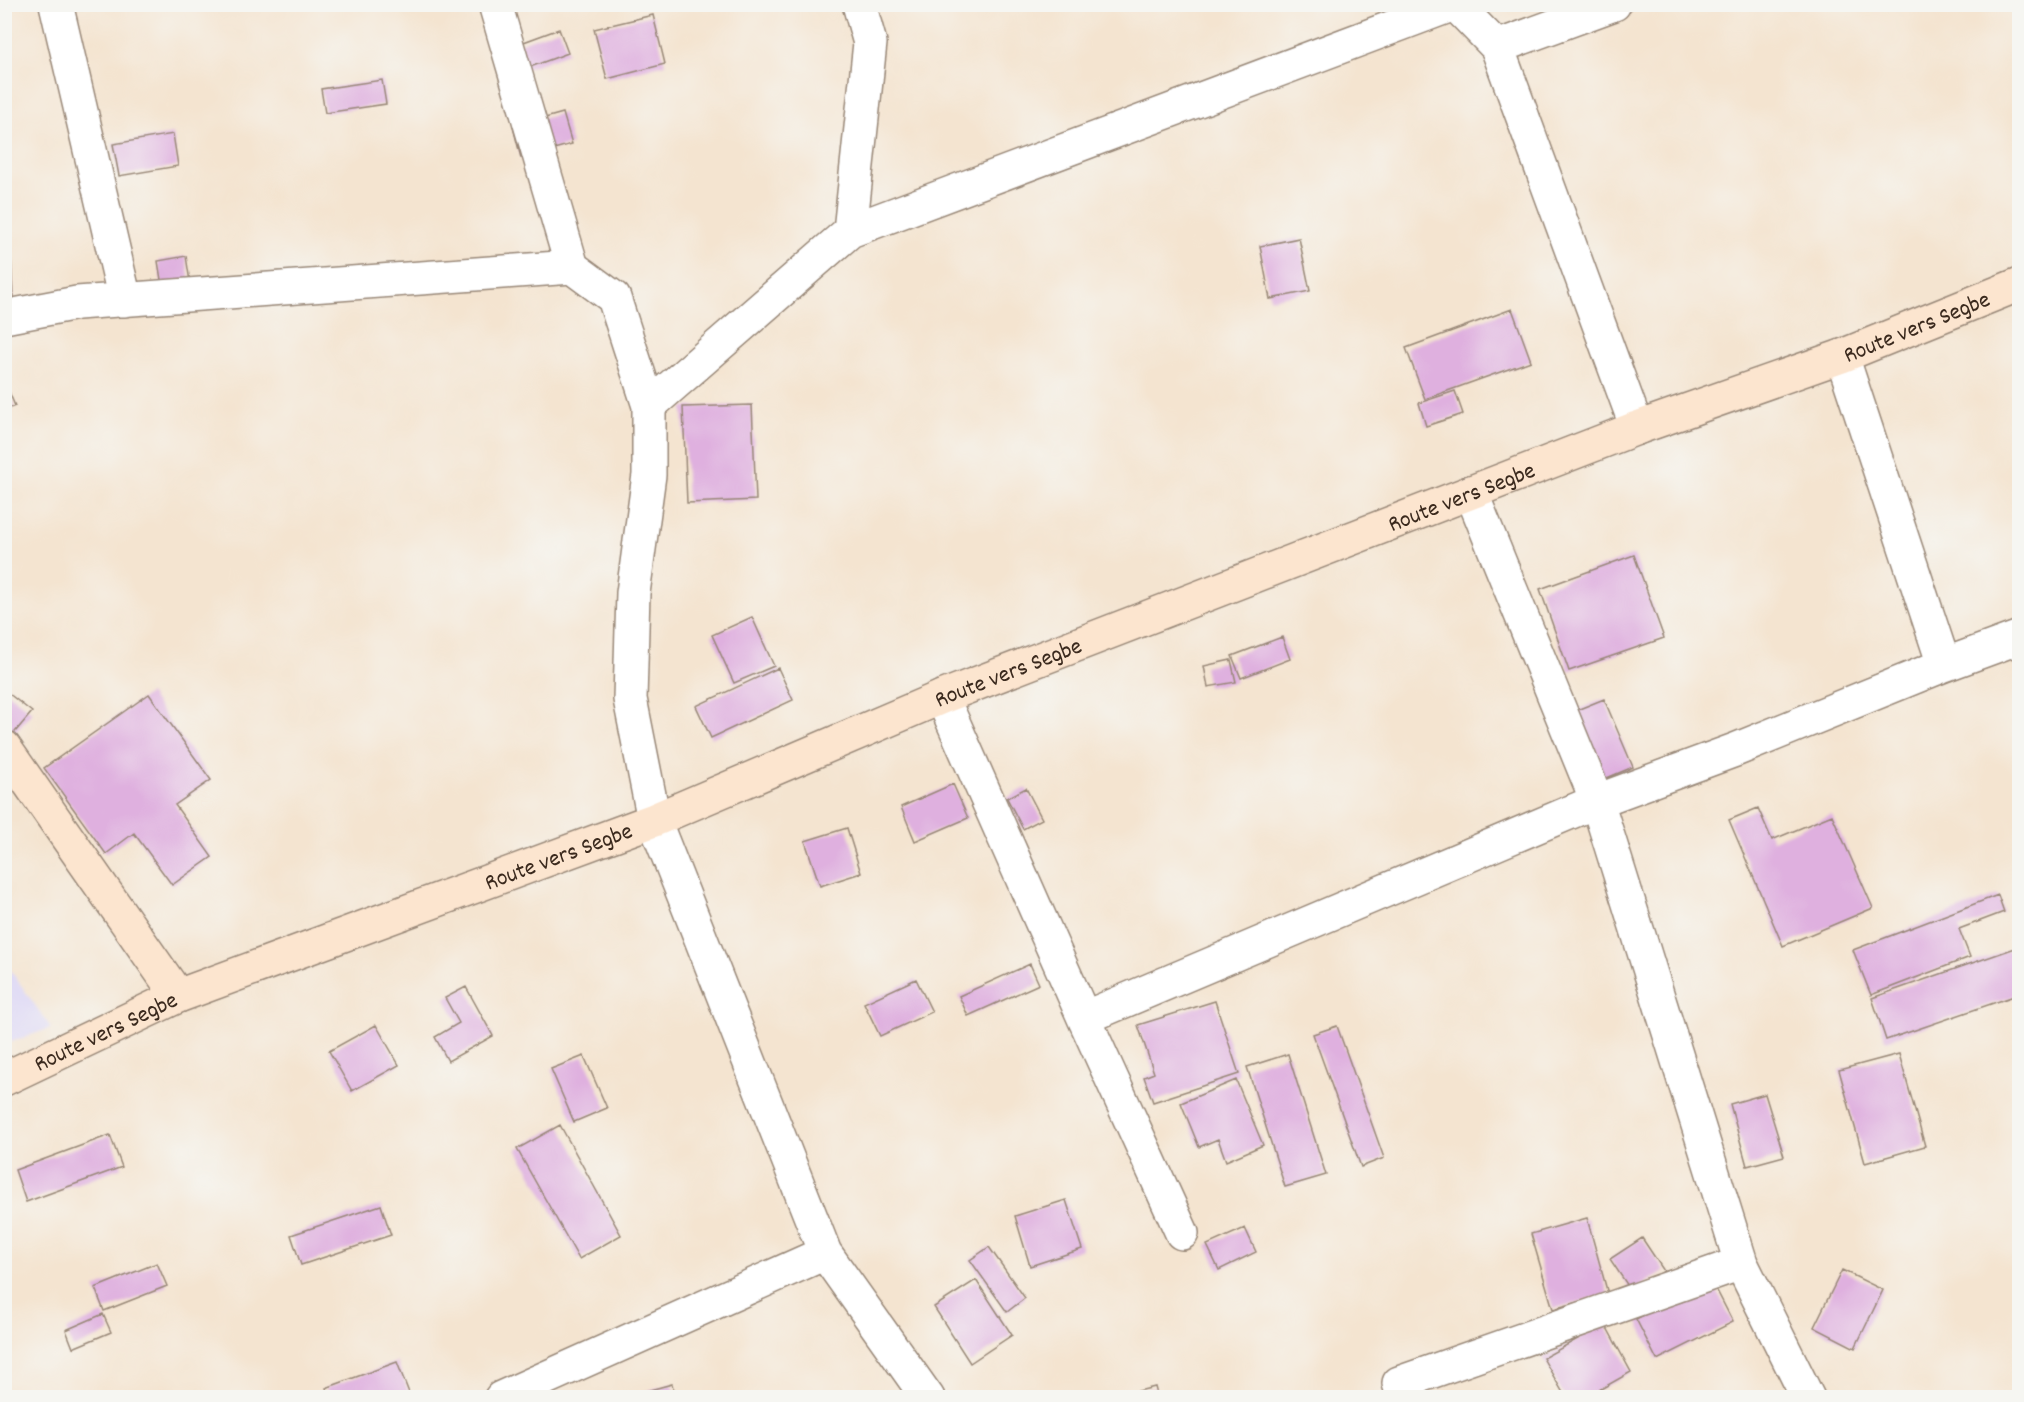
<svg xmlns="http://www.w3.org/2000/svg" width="2024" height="1402" viewBox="0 0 2024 1402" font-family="Dekko,sans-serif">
<rect width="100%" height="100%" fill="#f6f6f2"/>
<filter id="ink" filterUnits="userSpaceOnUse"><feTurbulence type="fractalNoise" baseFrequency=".0167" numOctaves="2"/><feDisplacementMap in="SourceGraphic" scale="12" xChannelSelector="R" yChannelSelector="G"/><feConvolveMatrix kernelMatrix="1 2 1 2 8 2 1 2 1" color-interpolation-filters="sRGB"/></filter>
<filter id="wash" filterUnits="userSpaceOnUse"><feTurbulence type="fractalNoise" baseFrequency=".008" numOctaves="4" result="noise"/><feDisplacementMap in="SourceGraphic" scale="24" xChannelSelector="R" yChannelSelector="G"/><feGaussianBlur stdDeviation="1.35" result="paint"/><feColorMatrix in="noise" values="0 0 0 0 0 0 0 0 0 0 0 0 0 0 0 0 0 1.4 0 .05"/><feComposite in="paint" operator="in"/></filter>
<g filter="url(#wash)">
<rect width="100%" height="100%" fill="#f4e4d0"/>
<!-- built -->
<path fill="#dcd6f6" d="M4,961L51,1028L5,1044H4Z"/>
<g id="blocks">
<!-- building -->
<path fill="#dfb0df" d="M653,15L665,64L607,79L594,29Z
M559,29L568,53L503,77L494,53Z
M382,80L386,104L325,113L321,89Z
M563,113L572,144L521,158L513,127Z
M173,134L178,166L119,176L113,144Z
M4,231H10L13,299L4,300Z
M1299,238L1310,291L1270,299L1260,246Z
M186,256L190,282L162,286L158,261Z
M1512,309L1531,361L1425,399L1406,348Z
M5,382L15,406L5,410Z
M1455,391L1463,414L1426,426L1419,403Z
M752,405L756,500L687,503L683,407Z
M1634,555L1664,638L1569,671L1540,589Z
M752,617L774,666L734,683L712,635Z
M1282,637L1290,659L1241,678L1232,656Z
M1231,660L1236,682L1208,687L1204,666Z
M778,668L793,700L711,738L696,706Z
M8,693L32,712L4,745V697Z
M149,694L211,780L175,805L212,857L172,885L134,833L106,854L44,768Z
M1604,699L1633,767L1590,785L1562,716Z
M953,784L968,818L915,841L901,807Z
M1026,788L1042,819L1023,829L1007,798Z
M1758,808L1772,840L1832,815L1873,908L1783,946L1729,820Z
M847,828L861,873L820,886L805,841Z
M1998,895L2004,912L1959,929L1970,957L1871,995L1853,950Z
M2018,947L2020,994L1886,1040L1872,998Z
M1030,964L1039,984L968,1016L959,996Z
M916,979L932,1012L880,1036L864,1003Z
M466,987L493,1036L448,1061L435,1037L459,1023L445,998Z
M1215,1001L1239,1074L1153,1102L1144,1077L1154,1073L1138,1025Z
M376,1025L399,1065L352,1091L329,1051Z
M1337,1026L1384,1158L1361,1167L1313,1034Z
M1288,1054L1326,1175L1285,1187L1247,1067Z
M1899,1054L1925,1146L1865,1163L1839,1070Z
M584,1056L607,1108L574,1122L551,1069Z
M1236,1080L1263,1145L1226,1161L1218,1139L1199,1147L1181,1103Z
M1765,1094L1784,1156L1747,1166L1730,1104Z
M560,1125L621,1235L579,1259L517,1149Z
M110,1135L122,1167L26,1202L15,1170Z
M1066,1200L1082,1249L1030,1266L1015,1216Z
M381,1205L391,1235L301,1265L291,1235Z
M1587,1218L1608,1294L1553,1309L1531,1234Z
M1245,1228L1256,1252L1219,1270L1207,1245Z
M1642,1238L1664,1271L1632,1292L1610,1259Z
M989,1247L1025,1298L1007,1312L970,1260Z
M157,1263L167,1286L104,1311L95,1288Z
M1842,1270L1883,1290L1855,1348L1814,1327Z
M976,1280L1012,1335L970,1363L934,1307Z
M1712,1281L1733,1322L1657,1360L1636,1319Z
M103,1314L111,1332L73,1348L66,1330Z
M1605,1324L1631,1372L1585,1398H1566L1543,1358Z
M397,1362L411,1398H330L326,1388Z
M672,1384L676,1398H624V1397Z
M1155,1387L1158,1398H1131L1130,1393Z"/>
</g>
</g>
<g filter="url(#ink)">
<use href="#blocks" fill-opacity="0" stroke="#988777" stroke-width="1.5"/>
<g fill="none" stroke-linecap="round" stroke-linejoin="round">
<!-- street casing -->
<g stroke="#988777" stroke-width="36">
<path id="street" d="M56,4L125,300
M495,4L572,267
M1455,4L1497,47L1637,428
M1497,47L1614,4
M850,231L870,43L859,4
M4,317L77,303L572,267L614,298L649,406V475L633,593L630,699L654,820L825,1253L928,1398
M1842,356L1944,665
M649,406L850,231L1454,4
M1471,492L1597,801L1741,1263L1808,1398
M942,697L1084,1018L1182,1233
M1084,1018L1597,801L1735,750L1944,665L2020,637
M501,1398L825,1253
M1404,1398L1399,1383L1741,1263"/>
</g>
<!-- secondary casing -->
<g stroke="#988777" stroke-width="36">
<g id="secondary">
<path d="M4,747L178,996"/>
<path id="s1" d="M4,1079L178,996L654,820L942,697L1637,428L1842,356L2020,284"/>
</g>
</g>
<!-- street -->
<use href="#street" stroke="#fff" stroke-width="33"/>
<!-- secondary -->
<use href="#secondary" stroke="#fce5cf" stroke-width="33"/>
</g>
</g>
<g text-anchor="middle" stroke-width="6" stroke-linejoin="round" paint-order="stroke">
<!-- street labels -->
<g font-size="24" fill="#3b2a1e" stroke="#f6f6f2">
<text dy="8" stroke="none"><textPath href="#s1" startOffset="2056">Route vers Segbe</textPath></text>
<text dy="8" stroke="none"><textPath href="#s1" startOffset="1570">Route vers Segbe</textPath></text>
<text dy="8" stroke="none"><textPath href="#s1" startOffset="1084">Route vers Segbe</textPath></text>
<text dy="8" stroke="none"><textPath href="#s1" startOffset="598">Route vers Segbe</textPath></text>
<text dy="8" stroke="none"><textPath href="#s1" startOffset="112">Route vers Segbe</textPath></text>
</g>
</g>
<!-- margin -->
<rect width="2024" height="1402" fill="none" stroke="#f6f6f2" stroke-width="24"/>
</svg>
